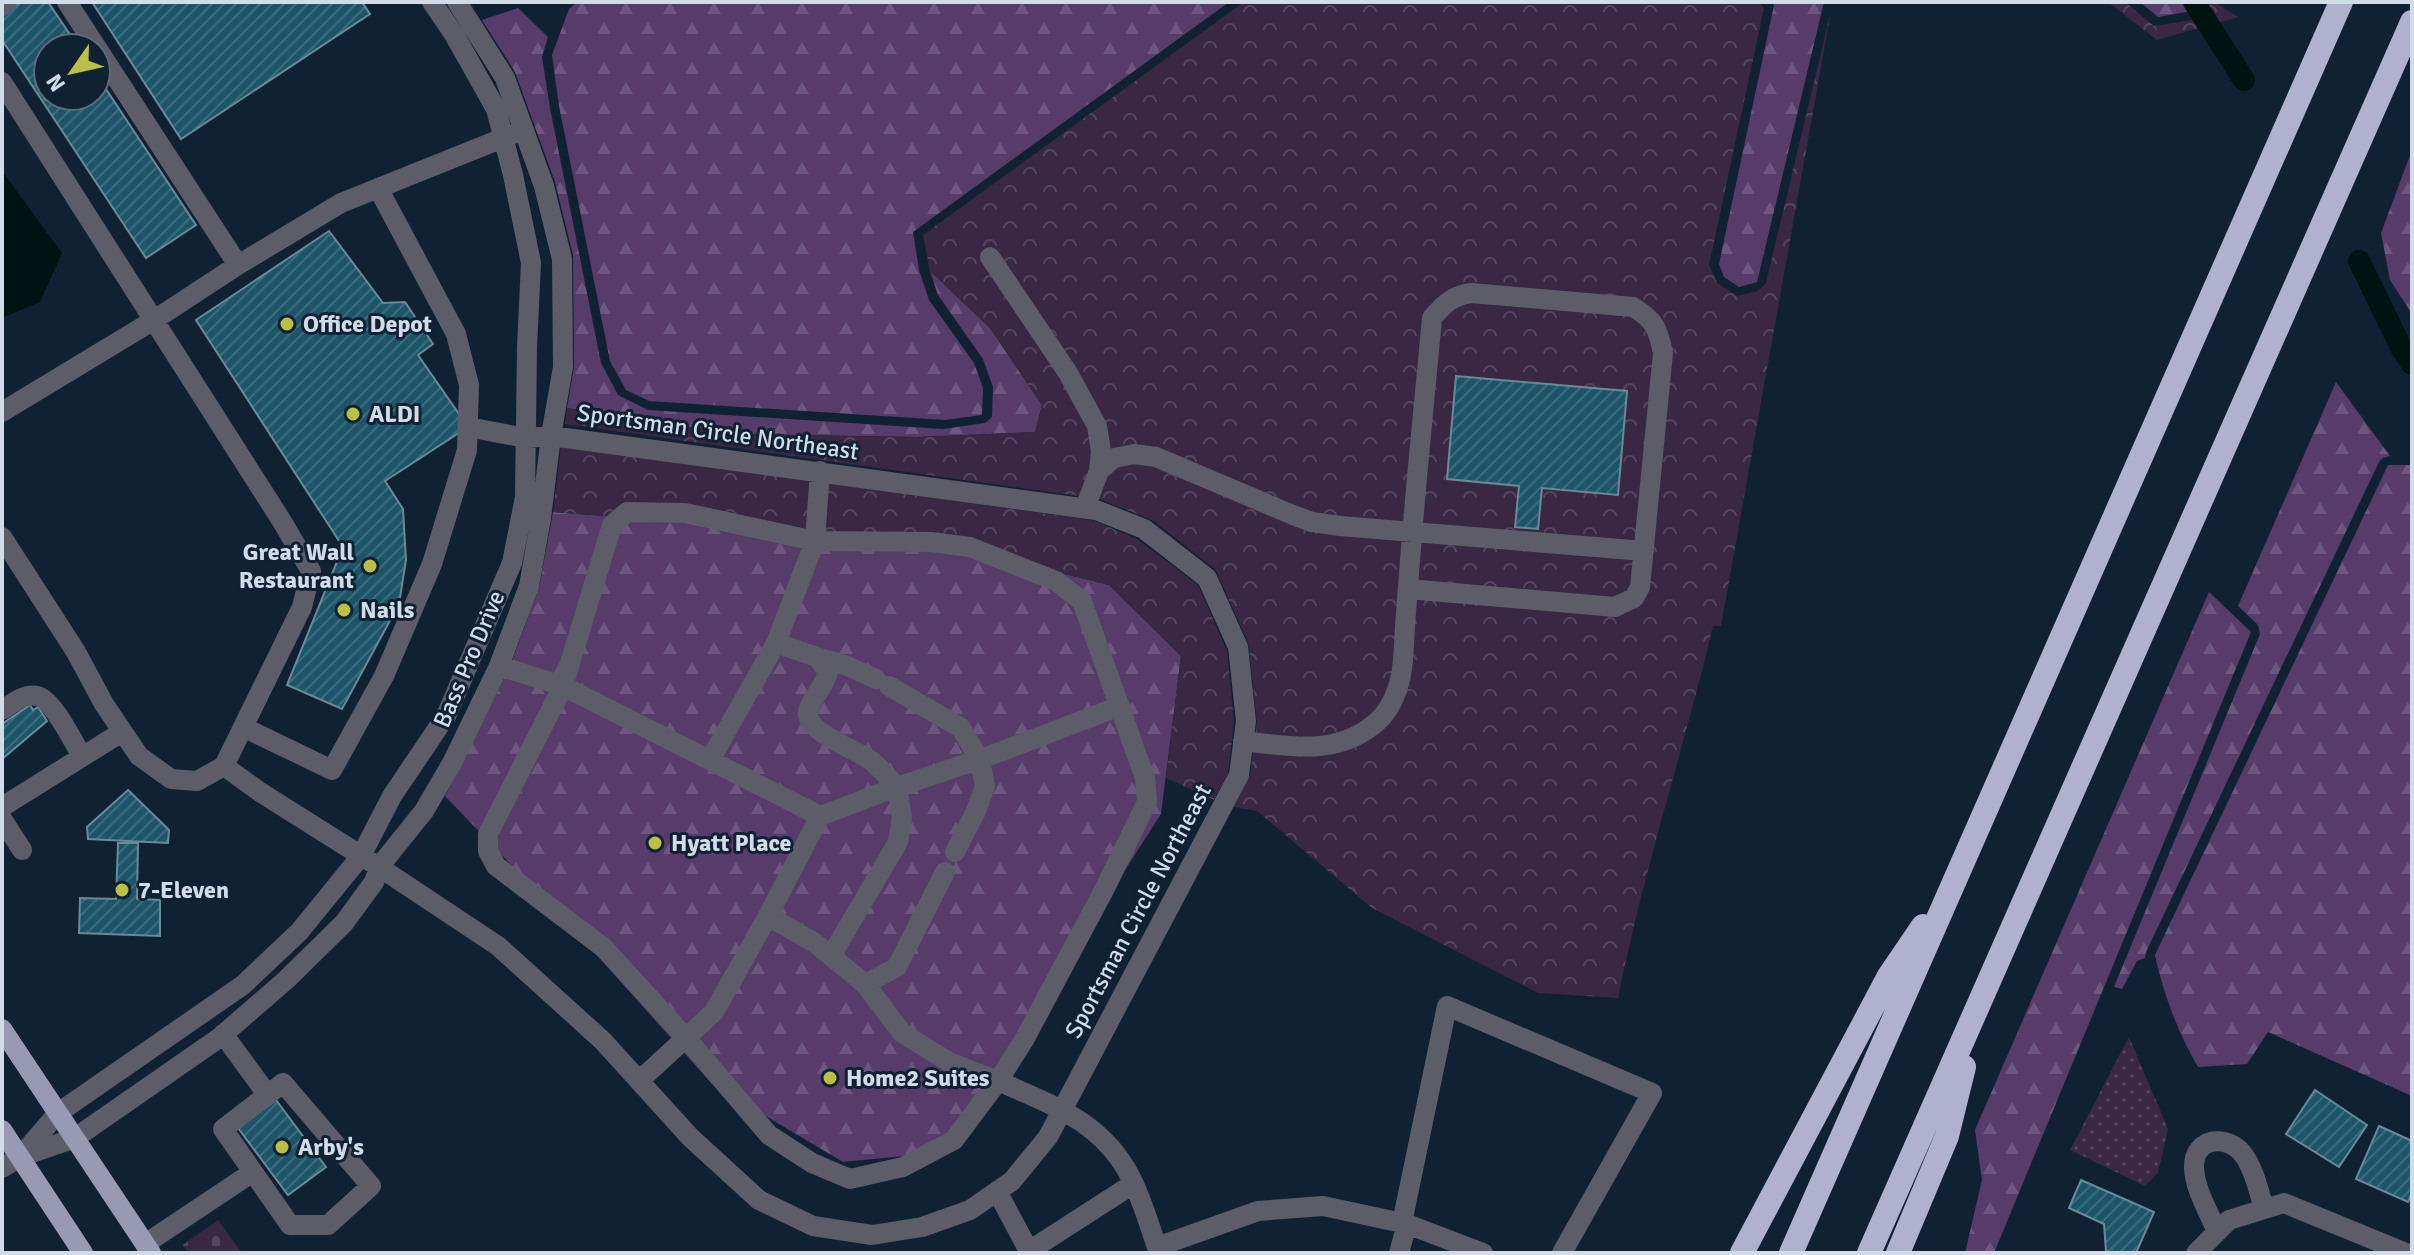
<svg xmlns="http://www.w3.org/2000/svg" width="2414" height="1255" viewBox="0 0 2414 1255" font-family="Signika,sans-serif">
<defs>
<pattern id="grass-dots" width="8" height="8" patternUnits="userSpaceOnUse" patternTransform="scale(2)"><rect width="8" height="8" fill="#392744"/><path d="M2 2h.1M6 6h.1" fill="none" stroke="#55465f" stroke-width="1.8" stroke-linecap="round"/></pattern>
<pattern id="forest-firs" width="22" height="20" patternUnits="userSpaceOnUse" patternTransform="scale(2)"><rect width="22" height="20" fill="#573b69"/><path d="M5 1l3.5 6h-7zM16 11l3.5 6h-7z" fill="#6e577e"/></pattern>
<pattern id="cemetery-stones" width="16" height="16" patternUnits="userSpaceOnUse" patternTransform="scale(2)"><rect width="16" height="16" fill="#392744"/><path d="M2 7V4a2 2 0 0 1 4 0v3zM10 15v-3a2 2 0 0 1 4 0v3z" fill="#55465f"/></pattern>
<pattern id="park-crowns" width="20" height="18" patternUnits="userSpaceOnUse" patternTransform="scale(2)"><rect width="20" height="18" fill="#392744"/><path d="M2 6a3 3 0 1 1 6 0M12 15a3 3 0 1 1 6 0" fill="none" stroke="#55465f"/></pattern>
<pattern id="building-hatch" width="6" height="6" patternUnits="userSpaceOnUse" patternTransform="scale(2)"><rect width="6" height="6" fill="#1c5468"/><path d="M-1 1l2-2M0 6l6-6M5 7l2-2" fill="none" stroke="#3c6c7e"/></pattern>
</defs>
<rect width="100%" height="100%" fill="#112134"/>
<!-- grass -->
<path fill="url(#grass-dots)" d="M2129,1037L2168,1129L2158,1173L2145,1186L2070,1150Z"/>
<!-- forest -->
<path fill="url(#forest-firs)" d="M577,2H1229L913,232L919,270L929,300L974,363L983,388L982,415L945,420L649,401L626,390L610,361L559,106L552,55L569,9Z
M1772,2H1824L1757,282L1739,287L1724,277L1719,264L1774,5Z
M2140,2H2187L2192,11L2158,17Z
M518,8L548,37L542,57L550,108L601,363L618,395L648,410L943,429L985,423L992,417L993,387L983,359L938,295L930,271L990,328L1042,405L1035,432L918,437L735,434L567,408L574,367L573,255L555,182L515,72L482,20Z
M2412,150V314L2390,280L2381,233Z
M2336,382L2390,456L2383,458L2379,462L2146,952L2145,958L2137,961L2122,989L2114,987L2260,634L2258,625L2238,606Z
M2388,465H2412V1096L2268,1032L2247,1064L2198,1067C2178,1033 2163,993 2155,955Z
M553,512L932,541L1109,585L1181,656L1161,814L944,1152L843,1162L712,1084L587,944L445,796L509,669L539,588Z
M2209,592L2251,632L1994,1253H1965L1982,1180L1975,1130Z"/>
<!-- cemetery -->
<path fill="url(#cemetery-stones)" d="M218,1220L242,1253H189L183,1245Z"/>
<!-- park -->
<path fill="url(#park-crowns)" d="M1244,2H1759L1764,8L1709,265L1717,283L1737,296L1758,291L1766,283L1831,11L1721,626H1713C1683,751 1643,873 1618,998L1538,993L1372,908L1257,811L1234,807L1250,775L1257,722L1248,642L1215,569L1152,520L1099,499L565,424L567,408L735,434L918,437L1035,432L1042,405L990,328L930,271L923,235Z
M2108,2H2125L2154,26L2193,20L2199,17L2202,11L2198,2H2214L2238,17L2157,40Z
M561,446L1092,520L1137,539L1198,585L1227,651L1234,722L1228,773L1214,800L1166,778L1181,656L1109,585L932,541L553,512Z"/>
<!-- water -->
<path fill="#001212" d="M2,171L62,253L40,302L2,318Z"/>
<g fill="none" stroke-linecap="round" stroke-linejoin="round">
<!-- canal -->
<path stroke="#001212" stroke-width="22" d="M2194,2L2244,80
M2359,261L2402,349L2412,364"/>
</g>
<!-- building -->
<path fill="url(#building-hatch)" stroke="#698a97" stroke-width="2" d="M21,2H48L79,48H48V96H96V74L196,225L146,258L2,40V14Z
M92,2H362L370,14L181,139Z
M329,231L383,303L405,302L433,344L418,355L468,427L385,481L403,509L406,560L399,604L342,709L287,685L343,547L196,320Z
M1456,376L1627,391L1618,495L1542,488L1538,529L1515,527L1519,486L1447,479Z
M30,705L33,710L38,707L47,721L2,759V724Z
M128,790L169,830L168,843L88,839L87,827Z
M118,843H138L137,899L160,900V936L79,933L80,898L116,899Z
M2315,1090L2367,1125L2339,1167L2286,1134Z
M276,1100L326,1167L288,1195L238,1128Z
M2379,1126L2412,1141V1193L2408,1202L2356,1179Z
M2081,1180L2154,1212L2136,1253H2112L2106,1251L2104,1224L2069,1208Z"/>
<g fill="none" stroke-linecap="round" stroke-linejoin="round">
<!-- minor -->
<path stroke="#5c5d69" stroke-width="20" d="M67,2L238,265L341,203L513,134
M2,6L7,2
M2,82L283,523L311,571L302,607L224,766
M990,257L1068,373L1097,426L1101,451L1099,471
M2,412L154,320L238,265
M820,471L815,541L776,643L817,657L828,672C824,688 811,699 808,711C804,732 857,750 870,760C880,767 888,778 897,787L820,816L768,916L815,943L865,984L902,1033L949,1062L998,1081L954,1140L903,1167L850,1179L812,1163L769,1135L687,1039L604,948L496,866L488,851V834L563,686L612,525L627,512L685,513L815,541L931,542L970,547L1056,581L1082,601L1145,778L1147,802L1104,890L1024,1040L998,1081C1052,1105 1103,1122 1131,1178C1142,1199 1149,1225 1157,1247L1258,1211L1323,1206L1407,1224L1483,1253
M1085,508L1099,471L1114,458L1134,454L1156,457L1293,515L1312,522L1340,526L1644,551
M2,537L76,652L104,704L139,756L171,779L197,781L224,766L260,792L379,867L498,946L603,1041L690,1137L759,1200L813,1226L872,1235L922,1227L970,1210L1012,1181L1048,1137L1239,775L1246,721L1238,647L1207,578L1144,529L1096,510L551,436L526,438L468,427
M817,657L845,665L876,679
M499,666L563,686L820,816
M889,686L961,728L980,760L985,786L976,811L955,852
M2,710C12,704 24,693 37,696C53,699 73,742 82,756
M243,727L332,770L384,676L432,564L467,450L469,385L456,334L378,188
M1243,741C1288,746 1333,756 1372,726C1388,714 1397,695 1401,675C1404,659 1404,642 1405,626C1407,600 1409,574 1411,548C1417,471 1425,395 1432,318C1444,304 1452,296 1471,293L1633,307C1655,320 1658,329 1663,353L1640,587L1634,598L1615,607L1408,589
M710,760L776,643
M2,807L122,732
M2,819L22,850
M831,956L898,842L902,818L897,787L989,756L1120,706
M865,984L897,967L945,872
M223,1034L267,1094
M639,1081L714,1012L768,916
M283,1083L371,1186L328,1225H290L223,1129Z
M20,1157L75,1138L219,1038L286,980L344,923L374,882L379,867L424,811L452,763L499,666L529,586L541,518L551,436L563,367L562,259L544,186L505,78L457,2
M2,1168L20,1157L58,1113L243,985L299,932L361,856L392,796L446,716L512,563L525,497L527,347L531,263L513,175L496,109L455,36L432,2
M997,1191L1030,1253
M1402,1223L1447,1006L1652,1093L1562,1253
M2217,1232C2209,1212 2195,1190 2194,1168C2193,1136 2230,1133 2245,1157C2255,1172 2259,1192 2264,1209
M145,1244L253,1172
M1029,1251L1133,1184
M1399,1253L1407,1224
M2196,1253L2229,1220L2284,1203L2406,1253"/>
<!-- major -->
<path stroke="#9899b2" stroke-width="20" d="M2,1029L151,1253
M2,1130L83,1253"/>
<!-- highway -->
<path stroke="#afb1cf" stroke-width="24" d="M1742,1253L1889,976L1923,926
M1791,1253L2341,2
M1869,1253L2412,22
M1898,1253L1947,1136L1964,1067"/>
</g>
<!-- markers -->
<g fill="#bbc044" stroke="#112134" stroke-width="3">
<circle cx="287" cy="324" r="8"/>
<circle cx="353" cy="414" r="8"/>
<circle cx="370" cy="566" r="8"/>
<circle cx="344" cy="610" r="8"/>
<circle cx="655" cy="843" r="8"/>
<circle cx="122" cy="890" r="8"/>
<circle cx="830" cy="1078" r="8"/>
<circle cx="282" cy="1147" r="8"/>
</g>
<g text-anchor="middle" stroke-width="6" stroke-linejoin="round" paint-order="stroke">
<!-- poi labels -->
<g font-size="24" font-weight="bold" fill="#d2dce9" stroke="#112134" text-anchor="start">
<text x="303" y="332">Office Depot</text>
<text x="369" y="422">ALDI</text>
<text x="354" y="560" text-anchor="end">Great Wall<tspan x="354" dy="28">Restaurant</tspan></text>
<text x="360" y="618">Nails</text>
<text x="671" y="851">Hyatt Place</text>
<text x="138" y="898">7-Eleven</text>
<text x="846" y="1086">Home2 Suites</text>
<text x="298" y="1155">Arby's</text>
</g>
<!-- street labels -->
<g font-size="24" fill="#d2dce9" stroke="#112134">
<text transform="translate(718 432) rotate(8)" y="8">Sportsman Circle Northeast</text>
<text transform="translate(469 659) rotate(-67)" y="8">Bass Pro Drive</text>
<text transform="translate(1138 911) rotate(-62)" y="8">Sportsman Circle Northeast</text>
</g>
</g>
<!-- border -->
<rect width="2414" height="1255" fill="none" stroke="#d2dce9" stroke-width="8"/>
<!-- north arrow -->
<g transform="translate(72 72) rotate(236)"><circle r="38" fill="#112134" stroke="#5e6c7c" stroke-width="2"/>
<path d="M0-6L14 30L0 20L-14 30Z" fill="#bbc044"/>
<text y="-12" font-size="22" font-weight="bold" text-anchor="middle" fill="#d2dce9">N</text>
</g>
</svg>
